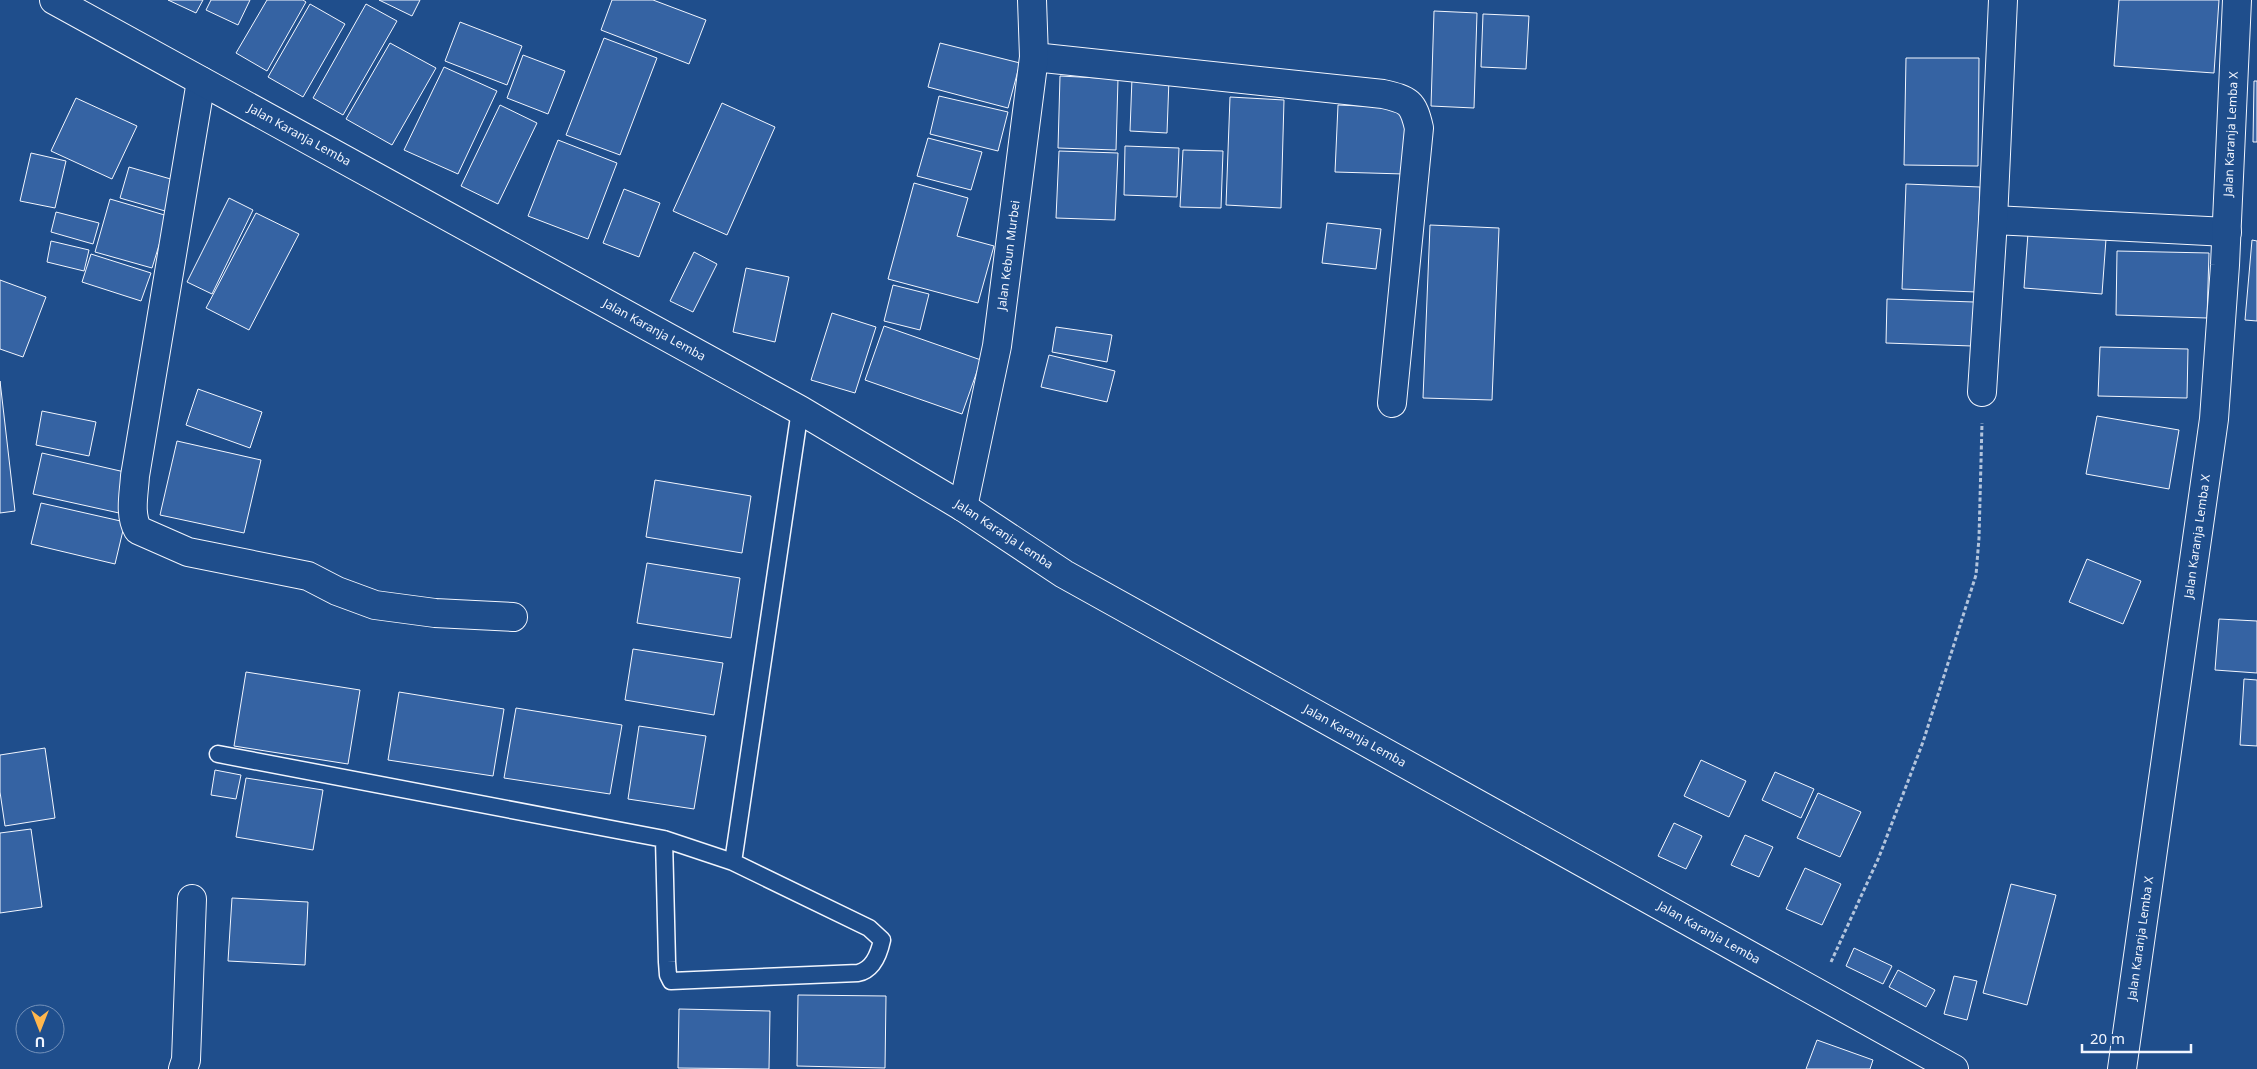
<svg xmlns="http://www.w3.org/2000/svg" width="2257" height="1069" viewBox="0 0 2257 1069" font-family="'Noto Sans',sans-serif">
<rect width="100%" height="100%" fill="#1f4e8c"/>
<!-- building -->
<path fill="#3563a3" stroke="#f2f6ff" d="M168,0H203L196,13Z
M211,0H250L238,25L206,10Z
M267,0H303L306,2L267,71L236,53Z
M379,0H420L412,16Z
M612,0H653L706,20L689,64L601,30Z
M2119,0H2219L2214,73L2114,66Z
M310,4L345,24L303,97L268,77Z
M366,4L397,21L343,115L313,98Z
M1434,11L1477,13L1474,108L1431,106Z
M1483,14L1529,16L1526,69L1481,67Z
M460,22L522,46L507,85L445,61Z
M604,38L657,58L620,155L566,135Z
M390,43L436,68L392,145L346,119Z
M940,43L1020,63L1008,108L928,87Z
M523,55L565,71L548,114L507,98Z
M1906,58H1979L1978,166L1904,165Z
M444,67L497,91L458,174L404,150Z
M1060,76L1118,79L1116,150L1058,148Z
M1132,78L1169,79L1167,133L1130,131Z
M2254,81H2257V142H2253Z
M939,96L1008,112L998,151L930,134Z
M1230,97L1284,100L1281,208L1226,205Z
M76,98L137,126L112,179L51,151Z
M722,103L775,127L727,235L673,211Z
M500,105L537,123L498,204L461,186Z
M1338,105L1406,108L1404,174L1335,172Z
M928,138L982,152L971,190L917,176Z
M558,140L617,163L588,239L528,216Z
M1125,146L1179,148L1177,197L1124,195Z
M1183,150L1223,151L1221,208L1180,207Z
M1059,151L1118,153L1115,220L1056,218Z
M31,153L66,161L55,208L20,201Z
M129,167L181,182L172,213L120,198Z
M914,183L968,198L957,236L994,246L978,303L888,279Z
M1906,184L1980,187L1976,292L1902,289Z
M624,189L660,203L639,257L603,243Z
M229,198L253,210L212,294L187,282Z
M110,199L168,216L152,268L95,252Z
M56,212L99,223L93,244L51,232Z
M256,213L299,234L249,330L206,308Z
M1327,223L1381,229L1376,269L1322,263Z
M1430,225L1499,228L1492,400L1423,398Z
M2028,233L2106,239L2102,294L2024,288Z
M2252,240L2257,241V321L2245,320Z
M51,241L89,250L84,271L47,262Z
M2117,251L2209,253L2207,318L2116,315Z
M694,252L717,264L693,312L670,301Z
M91,254L151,273L141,301L82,282Z
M746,268L789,277L775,342L733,332Z
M0,280L46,297L23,357L0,349Z
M893,285L929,294L920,330L884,321Z
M1887,299L1974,302L1972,346L1886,343Z
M832,313L876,327L855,393L811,380Z
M884,326L981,360L962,414L865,380Z
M1056,327L1112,335L1107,362L1052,352Z
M2100,347L2188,349L2187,398L2098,396Z
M1049,355L1115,371L1107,402L1041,387Z
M0,381L15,511L0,513Z
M198,389L262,412L250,448L186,425Z
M42,411L96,422L89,456L36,445Z
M2097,416L2179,430L2169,489L2086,474Z
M177,441L261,460L244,533L160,515Z
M42,453L129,473L119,513L33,494Z
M655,480L751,496L742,553L646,537Z
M41,503L125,522L115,564L31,544Z
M2087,559L2141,581L2123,624L2069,602Z
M647,563L740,578L731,638L637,623Z
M2219,619L2257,621V673L2215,670Z
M633,649L723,663L714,715L625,700Z
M246,672L360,690L348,764L234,746Z
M2244,679L2257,680V746L2240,745Z
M399,692L504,709L493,776L388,760Z
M516,708L622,725L610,794L504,778Z
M639,726L706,736L694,809L628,799Z
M45,748L55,818L5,826L0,792V755Z
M1701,760L1746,781L1729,817L1684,796Z
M215,770L241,775L236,799L211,795Z
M1775,772L1814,789L1801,818L1762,800Z
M246,778L323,790L313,850L236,837Z
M1818,793L1861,812L1840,857L1797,838Z
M1674,823L1702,836L1686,869L1658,856Z
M31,829L42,907L0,913V833Z
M1745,835L1773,847L1759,877L1731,865Z
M1805,868L1841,884L1822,925L1786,909Z
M2011,884L2056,895L2027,1005L1983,993Z
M232,898L308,902L305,965L228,961Z
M1854,948L1892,966L1883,984L1846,966Z
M1898,970L1935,990L1926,1007L1889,987Z
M1954,976L1977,981L1967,1020L1944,1014Z
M798,995L886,996L885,1068L797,1066Z
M679,1009L770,1011L769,1069L678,1068Z
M1817,1040L1873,1060L1870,1069H1806Z"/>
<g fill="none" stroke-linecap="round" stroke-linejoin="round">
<!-- lane casing -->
<g stroke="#f2f6ff" stroke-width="19">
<path id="lane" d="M218,754L664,839L733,862L869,928L882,940C879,954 873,970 858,973L671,981L668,975L667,962L664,839
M733,862L800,410"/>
</g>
<!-- street casing -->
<g stroke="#f2f6ff" stroke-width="30">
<g id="street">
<path d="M1034,57L1383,94C1409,100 1413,102 1419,128L1392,403"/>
<path d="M201,81L135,476C134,494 129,514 138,530L188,552L308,576L337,591L375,605L435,613L513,617"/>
<path d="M1993,220L2227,232"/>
<path d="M1982,392L1993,220L2003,0"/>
<path id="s1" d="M963,507L997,346L1034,57L1032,0"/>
<path d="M183,1069L186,1060L192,899"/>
<path id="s2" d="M2122,1069L2214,419L2225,265L2237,0"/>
</g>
</g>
<!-- primary casing -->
<g stroke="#f2f6ff" stroke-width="30">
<g id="primary">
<path id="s3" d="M54,0L800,410L963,507L1064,574L1954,1069"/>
</g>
</g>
<!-- path -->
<path stroke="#b3c4dc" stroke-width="3" stroke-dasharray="4 2.5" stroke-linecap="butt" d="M1831,962L1879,857L1923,742L1976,575L1979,538L1982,423"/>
<!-- lane -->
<use href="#lane" stroke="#1f4e8c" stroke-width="16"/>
<!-- street -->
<use href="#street" stroke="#1f4e8c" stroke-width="28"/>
<!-- primary -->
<use href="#primary" stroke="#1f4e8c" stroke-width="28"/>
</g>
<g text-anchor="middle" stroke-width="4" stroke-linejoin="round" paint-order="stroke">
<!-- street labels -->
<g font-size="12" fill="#f2f6ff" stroke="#1f4e8c">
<text dy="4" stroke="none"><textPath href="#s2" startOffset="942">Jalan Karanja Lemba X</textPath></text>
<text dy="4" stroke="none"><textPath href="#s3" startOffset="280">Jalan Karanja Lemba</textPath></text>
<text dy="4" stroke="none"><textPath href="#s1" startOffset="256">Jalan Kebun Murbei</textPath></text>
<text dy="4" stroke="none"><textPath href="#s3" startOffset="685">Jalan Karanja Lemba</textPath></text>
<text dy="4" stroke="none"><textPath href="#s3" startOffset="1090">Jalan Karanja Lemba</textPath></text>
<text dy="4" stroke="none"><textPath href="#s2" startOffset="538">Jalan Karanja Lemba X</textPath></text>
<text dy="4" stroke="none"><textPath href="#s3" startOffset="1495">Jalan Karanja Lemba</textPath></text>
<text dy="4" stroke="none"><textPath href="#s3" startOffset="1900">Jalan Karanja Lemba</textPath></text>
<text dy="4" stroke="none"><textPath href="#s2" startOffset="132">Jalan Karanja Lemba X</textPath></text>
</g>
</g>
<!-- north arrow -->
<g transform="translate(40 1029) rotate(180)"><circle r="24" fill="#1f4e8c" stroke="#7391ba"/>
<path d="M0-4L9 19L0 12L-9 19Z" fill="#ffb74d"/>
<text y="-8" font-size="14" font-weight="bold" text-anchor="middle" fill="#f2f6ff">U</text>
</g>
<!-- scale -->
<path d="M2082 1044v8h109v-8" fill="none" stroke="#f2f6ff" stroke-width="2.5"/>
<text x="2090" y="1044" font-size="15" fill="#f2f6ff" stroke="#1f4e8c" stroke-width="4" paint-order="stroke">20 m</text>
</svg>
